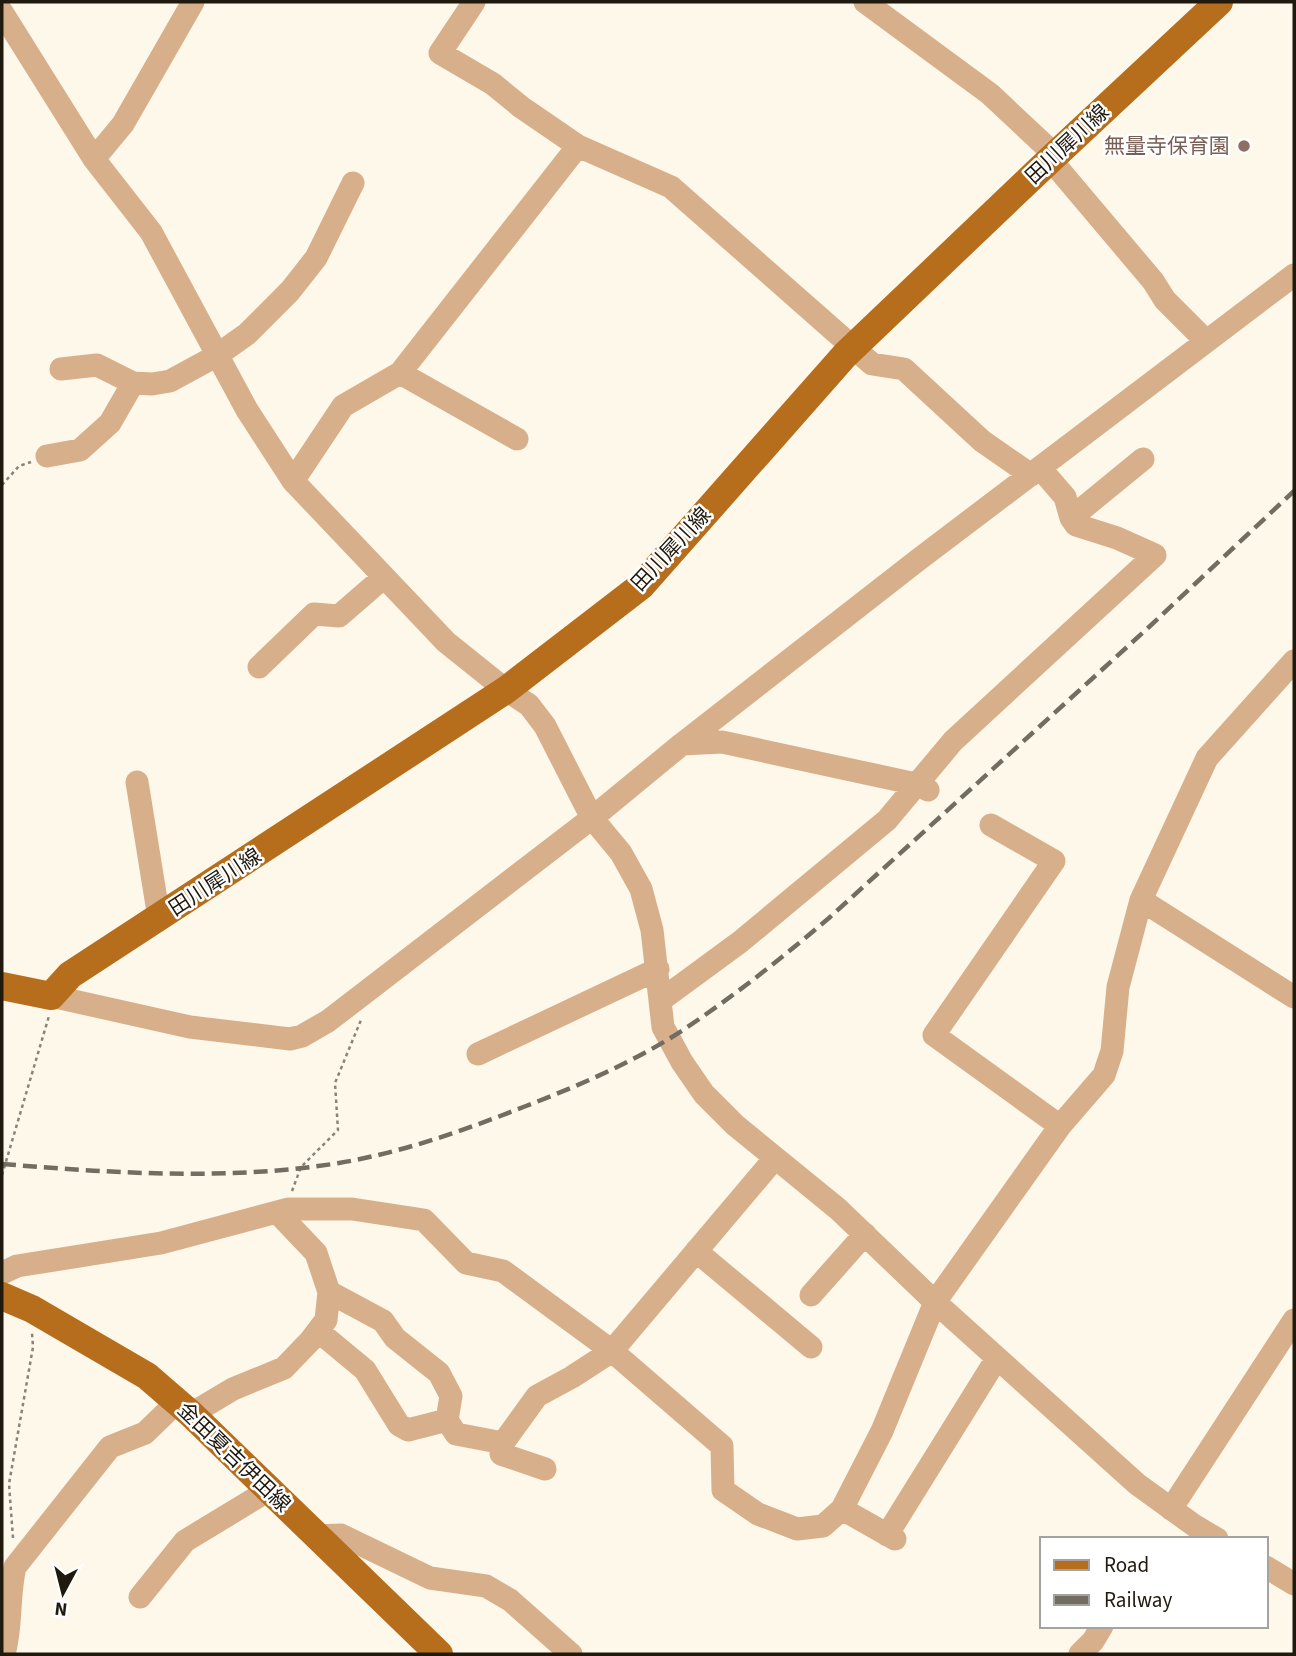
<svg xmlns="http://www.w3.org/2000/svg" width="1296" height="1656" viewBox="0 0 1296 1656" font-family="'Source Sans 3','Noto Sans JP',sans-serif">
<rect width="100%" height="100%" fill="#fef8eb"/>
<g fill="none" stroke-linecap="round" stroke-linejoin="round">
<!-- path -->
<path stroke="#898378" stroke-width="2.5" stroke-dasharray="3.5 3.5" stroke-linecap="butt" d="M2,485L19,466L31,462
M2,1175L49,1016
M292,1191L301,1167L338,1130L335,1083L361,1020
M13,1538L9,1484L33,1347L32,1333"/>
<!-- minor -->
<path stroke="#d8af8b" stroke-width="23" d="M474,2L440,53L493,84L521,107L578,146L671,187L872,364L904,369L982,441L1031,475
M865,2L990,94L1055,155
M2,12L94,159L151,232L247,410L293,481L446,642L506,690L529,705L545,726L592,818L621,853L641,889L652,930L663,1027L682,1062L704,1094L735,1125L838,1209L935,1302L1137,1484L1195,1526L1217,1539
M94,159L123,124L193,2
M1050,159L1153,281L1165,300L1206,341
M61,369L97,365L133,383L152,384L170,381L216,356L247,334L290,291L316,258L353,183
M400,373L517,439
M47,456L80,450L110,423L133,383
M293,481L343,406L400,373L578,146
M1071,518L1143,459
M259,667L314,614L339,616L384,577
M682,744L722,742L916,784L928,790
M137,782L159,918
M991,825L1054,861L934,1035L1060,1126
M1141,900L1294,997
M51,996L190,1027L290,1039L302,1036L328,1021L592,818L682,744L918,560L1294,275
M661,1000L740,942L887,820L953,741L1155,555L1117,538L1076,525L1071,518L1065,497L1040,468
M478,1054L658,969
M696,1251L811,1347
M2,1273L17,1266L161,1243L288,1209H352L424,1220L466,1263L503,1271L612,1351L775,1158
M329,1292L383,1321L395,1338L439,1373L451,1396L447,1420L456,1434L503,1443L537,1396L572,1377L612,1351L722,1446L723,1490L758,1514L797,1529L823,1526L842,1509L882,1431L935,1302L1060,1126L1104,1075L1112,1051L1118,987L1141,900L1207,758L1294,661
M811,1295L865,1234
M318,1331L365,1370L399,1425L408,1430L447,1420
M191,1414L233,1389L284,1368L310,1341L326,1320L329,1292L316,1253L277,1212
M503,1443L501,1454L545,1469
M842,1509L895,1539
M1171,1509L1294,1320
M887,1535L997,1358
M316,1536L341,1535L430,1578L486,1586L510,1600L571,1654
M1266,1567L1294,1584
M140,1597L185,1541L269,1490
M4,1654C12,1626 8,1596 15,1567L110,1447L145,1433L177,1402
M1080,1654L1093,1641L1102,1626"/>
<!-- major -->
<path stroke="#b76e1c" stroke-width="28" d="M2,986L51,996L70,975L506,690L641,586L845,355L1037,172L1219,2
M2,1296L32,1309L147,1376L191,1414L439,1654"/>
<!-- rail -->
<path stroke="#736d61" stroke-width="4.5" stroke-dasharray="14 7" stroke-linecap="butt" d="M2,1164C114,1173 227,1181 339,1163C404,1152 465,1130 526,1106C580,1085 634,1062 683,1030C734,996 782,958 829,918L1149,627L1294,491"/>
</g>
<!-- markers -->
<circle fill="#8d6e63" stroke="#fff" stroke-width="2.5" cx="1244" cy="146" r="7"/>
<g text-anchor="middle" stroke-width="5" stroke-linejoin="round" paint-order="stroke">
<!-- street labels -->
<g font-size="21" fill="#1f190e" stroke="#fff">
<text transform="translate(1067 144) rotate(-43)" y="7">田川犀川線</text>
<text transform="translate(671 549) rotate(-47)" y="7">田川犀川線</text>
<text transform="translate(215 882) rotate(-33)" y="7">田川犀川線</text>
<text transform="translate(234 1457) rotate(44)" y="7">金田夏吉伊田線</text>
</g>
<!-- education labels -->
<g font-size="21" fill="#785e54" stroke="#fff" text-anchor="end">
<text x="1230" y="153">無量寺保育園</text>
</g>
</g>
<!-- border -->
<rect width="1296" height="1656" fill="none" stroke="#1f190e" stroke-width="7"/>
<!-- legend -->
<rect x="1040" y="1537" width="228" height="91" fill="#ffffff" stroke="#a5a39f" stroke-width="2"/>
<rect x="1054" y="1560" width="35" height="10" fill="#b76e1c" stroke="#a5a39f" stroke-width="2"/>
<text x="1104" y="1572" font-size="21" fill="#1f190e">Road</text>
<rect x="1054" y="1595" width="35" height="10" fill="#736d61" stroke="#a5a39f" stroke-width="2"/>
<text x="1104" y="1607" font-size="21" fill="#1f190e">Railway</text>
<!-- north arrow -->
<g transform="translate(63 1593) rotate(187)" stroke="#ffffff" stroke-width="5" paint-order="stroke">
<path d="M0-5L12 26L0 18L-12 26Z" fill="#1f190e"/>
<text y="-10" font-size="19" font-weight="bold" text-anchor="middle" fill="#1f190e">N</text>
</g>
</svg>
